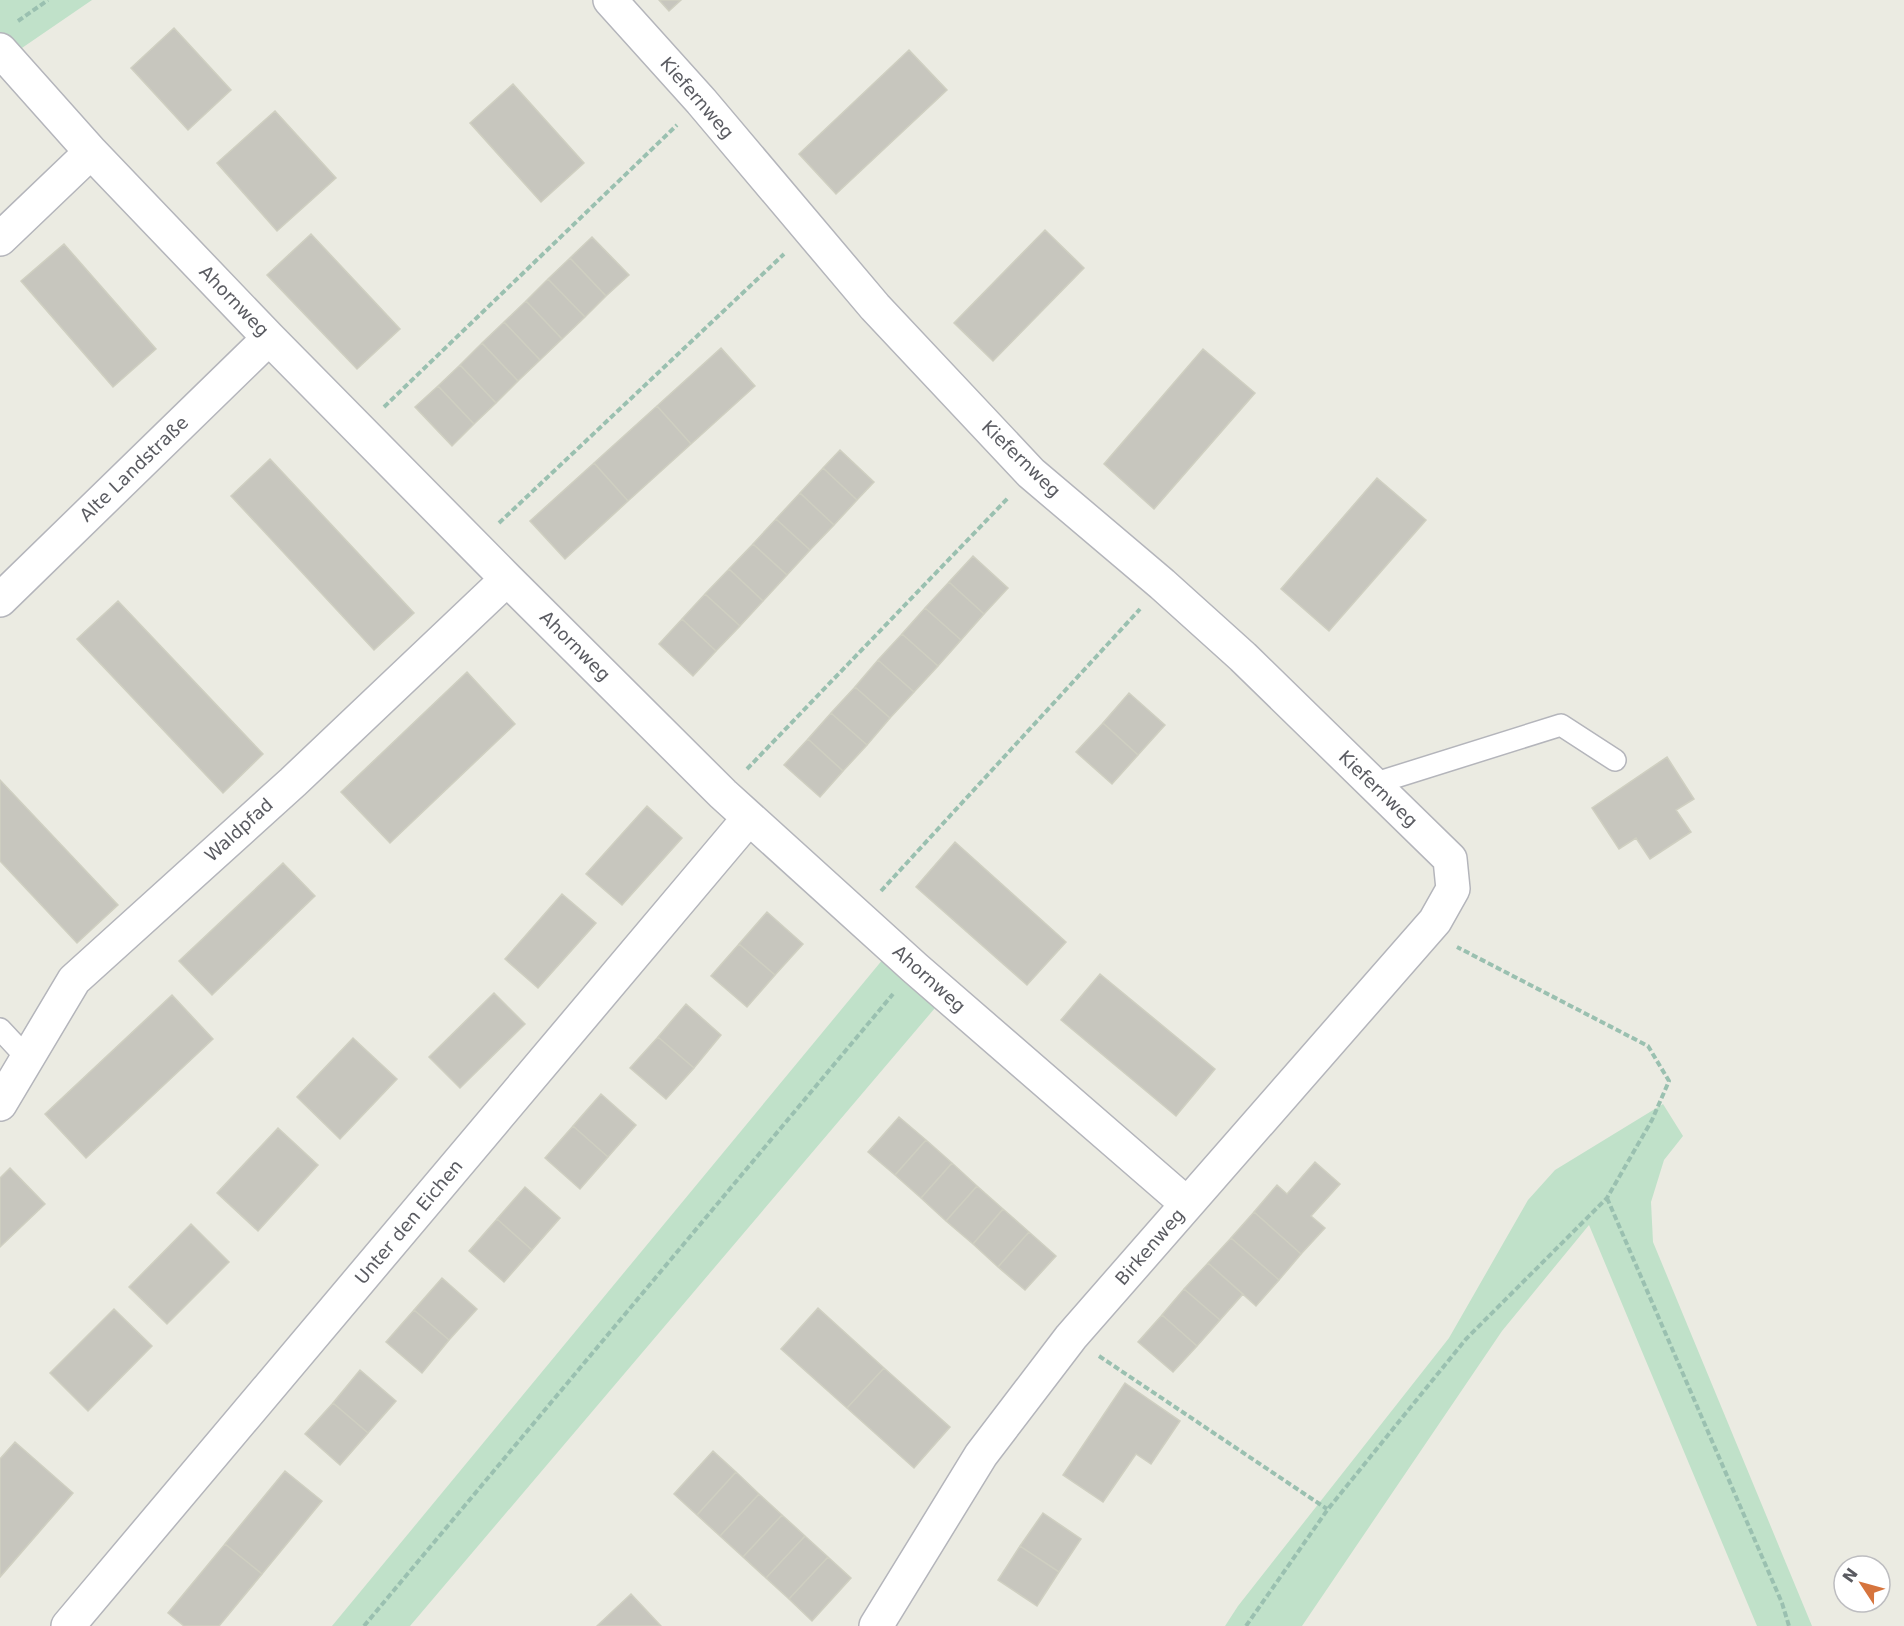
<svg xmlns="http://www.w3.org/2000/svg" width="1904" height="1626" viewBox="0 0 1904 1626" font-family="'DejaVu Sans',sans-serif">
<rect width="100%" height="100%" fill="#ebebe2"/>
<!-- green -->
<path fill="#c0e1c9" d="M0,0H92L0,63Z
M893,947L946,995L410,1626H332Z
M1663,1104L1683,1136L1664,1160L1651,1202L1653,1242L1812,1626H1757L1589,1225L1502,1331L1302,1626H1225L1238,1606L1449,1338L1528,1200L1555,1170Z"/>
<!-- building -->
<path fill="#c7c6be" stroke="#cfcfc1" stroke-width="1.5" d="M659,0H681L669,11Z
M174,28L231,90L188,130L131,68Z
M909,50L947,90L836,194L799,154Z
M513,84L584,163L541,202L470,123Z
M275,111L336,178L277,231L217,163Z
M1045,230L1084,268L993,361L954,323Z
M311,234L400,329L357,369L267,275Z
M592,237L629,275L606,296L570,258Z
M64,244L156,349L113,387L21,281Z
M570,258L606,296L585,317L548,279Z
M548,279L585,317L562,339L526,301Z
M526,301L562,339L540,360L504,322Z
M504,322L540,360L518,381L482,343Z
M482,343L518,381L496,403L460,365Z
M721,348L755,386L691,444L657,406Z
M1203,349L1255,393L1154,509L1104,464Z
M460,365L496,403L474,424L438,386Z
M438,386L474,424L452,446L415,407Z
M657,406L691,444L628,501L594,463Z
M840,450L874,482L857,500L823,468Z
M270,459L414,613L374,650L231,496Z
M594,463L628,501L565,559L530,521Z
M823,468L857,500L834,525L800,493Z
M1377,478L1426,520L1329,631L1281,589Z
M800,493L834,525L810,550L776,519Z
M776,519L810,550L787,575L753,544Z
M753,544L787,575L763,601L729,569Z
M973,556L1008,588L984,614L949,582Z
M729,569L763,601L740,626L705,594Z
M949,582L984,614L961,640L925,608Z
M705,594L740,626L716,651L682,619Z
M118,601L263,754L223,793L77,639Z
M925,608L961,640L938,666L902,634Z
M682,619L716,651L693,676L659,644Z
M902,634L938,666L914,692L878,660Z
M878,660L914,692L890,718L855,687Z
M467,672L515,724L390,843L341,792Z
M855,687L890,718L867,745L831,713Z
M1129,693L1165,725L1138,755L1103,723Z
M831,713L867,745L843,771L808,739Z
M1103,723L1138,755L1112,784L1076,752Z
M808,739L843,771L820,797L784,765Z
M1667,757L1694,799L1676,810L1691,832L1650,859L1636,838L1619,849L1592,808Z
M0,780L118,905L77,943L0,861Z
M647,806L682,838L622,905L586,874Z
M955,842L1066,942L1027,985L916,887Z
M283,863L315,896L212,995L179,961Z
M562,894L596,923L538,988L505,959Z
M767,912L803,944L775,975L739,944Z
M739,944L775,975L747,1007L711,976Z
M1100,974L1215,1069L1176,1116L1061,1020Z
M494,993L525,1024L460,1088L429,1057Z
M172,995L213,1039L86,1158L45,1114Z
M686,1004L721,1035L694,1068L658,1037Z
M658,1037L694,1068L666,1099L630,1068Z
M353,1038L397,1079L340,1139L297,1097Z
M601,1094L636,1125L608,1157L573,1126Z
M899,1117L926,1140L895,1175L868,1152Z
M573,1126L608,1157L580,1189L545,1158Z
M278,1128L318,1165L258,1231L217,1193Z
M926,1140L952,1163L921,1198L895,1175Z
M1315,1162L1340,1184L1311,1216L1325,1228L1301,1254L1254,1212L1277,1185L1287,1194Z
M952,1163L977,1186L946,1221L921,1198Z
M10,1168L45,1204L0,1247V1178Z
M977,1186L1003,1209L973,1244L946,1221Z
M525,1187L560,1218L532,1250L497,1219Z
M1003,1209L1029,1232L998,1267L973,1244Z
M1254,1212L1301,1254L1279,1280L1231,1238Z
M497,1219L532,1250L504,1282L469,1251Z
M191,1224L229,1262L167,1324L129,1287Z
M1029,1232L1056,1256L1025,1290L998,1267Z
M1231,1238L1279,1280L1256,1306L1208,1263Z
M1208,1263L1243,1294L1220,1320L1184,1289Z
M442,1278L477,1309L449,1340L414,1310Z
M1184,1289L1220,1320L1197,1346L1162,1315Z
M818,1308L884,1368L847,1408L781,1349Z
M114,1309L152,1346L88,1411L50,1373Z
M414,1310L449,1340L422,1373L386,1342Z
M1162,1315L1197,1346L1173,1372L1138,1342Z
M884,1368L950,1427L914,1468L847,1408Z
M360,1370L396,1401L368,1433L333,1403Z
M1125,1383L1180,1421L1151,1464L1136,1454L1103,1502L1063,1475Z
M333,1403L368,1433L340,1465L305,1434Z
M15,1442L73,1493L0,1577V1459Z
M713,1451L736,1472L697,1515L674,1494Z
M285,1471L322,1501L262,1574L225,1544Z
M736,1472L759,1494L720,1536L697,1515Z
M759,1494L782,1515L743,1557L720,1536Z
M1043,1513L1081,1539L1059,1572L1020,1546Z
M782,1515L805,1536L766,1578L743,1557Z
M805,1536L828,1557L789,1599L766,1578Z
M225,1544L262,1574L219,1626H184L168,1613Z
M1020,1546L1059,1572L1037,1606L998,1580Z
M828,1557L851,1578L812,1621L789,1599Z
M631,1594L661,1626H597Z"/>
<g fill="none" stroke-linecap="round" stroke-linejoin="round">
<!-- lane casing -->
<g stroke="#b4b5bb" stroke-width="24">
<path id="lane" d="M1373,784L1561,725L1615,760
M0,1029L28,1059"/>
</g>
<!-- street casing -->
<g stroke="#b4b5bb" stroke-width="36">
<path id="street" d="M610,0L701,101L875,307L1031,473L1162,584L1243,657L1450,859L1453,889L1435,921L1071,1337L981,1455L876,1626
M0,50L91,152L269,338L507,579L723,794L915,968L1187,1204
M0,239L91,152
M0,600L269,338
M0,1104L74,980L293,782L507,579
M68,1626L749,818"/>
</g>
<!-- path -->
<path stroke="#9ac0b0" stroke-width="4" stroke-dasharray="6 3" stroke-linecap="butt" d="M18,21L48,0
M384,407L677,125
M499,523L784,254
M747,769L1008,498
M881,891L1140,609
M1607,1198L1782,1603L1789,1626
M1099,1356L1327,1509
M364,1626L893,994
M1246,1626L1328,1509L1466,1339L1607,1198L1652,1120L1669,1081L1648,1046L1457,947"/>
<!-- lane -->
<use href="#lane" stroke="#fff" stroke-width="21"/>
<!-- street -->
<use href="#street" stroke="#fff" stroke-width="33"/>
</g>
<g text-anchor="middle" stroke-width="4.5" stroke-linejoin="round" paint-order="stroke">
<!-- street labels -->
<g font-size="18" fill="#5a5b61" stroke="#fff">
<text transform="translate(697 98) rotate(49)" y="6">Kiefernweg</text>
<text transform="translate(234 301) rotate(46)" y="6">Ahornweg</text>
<text transform="translate(1021 459) rotate(44)" y="6">Kiefernweg</text>
<text transform="translate(134 469) rotate(-44)" y="6">Alte Landstraße</text>
<text transform="translate(575 646) rotate(45)" y="6">Ahornweg</text>
<text transform="translate(1378 789) rotate(44)" y="6">Kiefernweg</text>
<text transform="translate(239 830) rotate(-42)" y="6">Waldpfad</text>
<text transform="translate(929 979) rotate(42)" y="6">Ahornweg</text>
<text transform="translate(409 1222) rotate(-50)" y="6">Unter den Eichen</text>
<text transform="translate(1150 1247) rotate(-49)" y="6">Birkenweg</text>
</g>
</g>
<!-- north arrow -->
<g transform="translate(1862 1584) rotate(306)"><circle r="28" fill="#ffffff" stroke="#bdbdc0" stroke-width="1.5"/>
<path d="M0-4.5L10 22L0 15L-10 22Z" fill="#d6743d"/>
<text y="-9" font-size="16" font-weight="bold" text-anchor="middle" fill="#5a5b61">N</text>
</g>
</svg>
